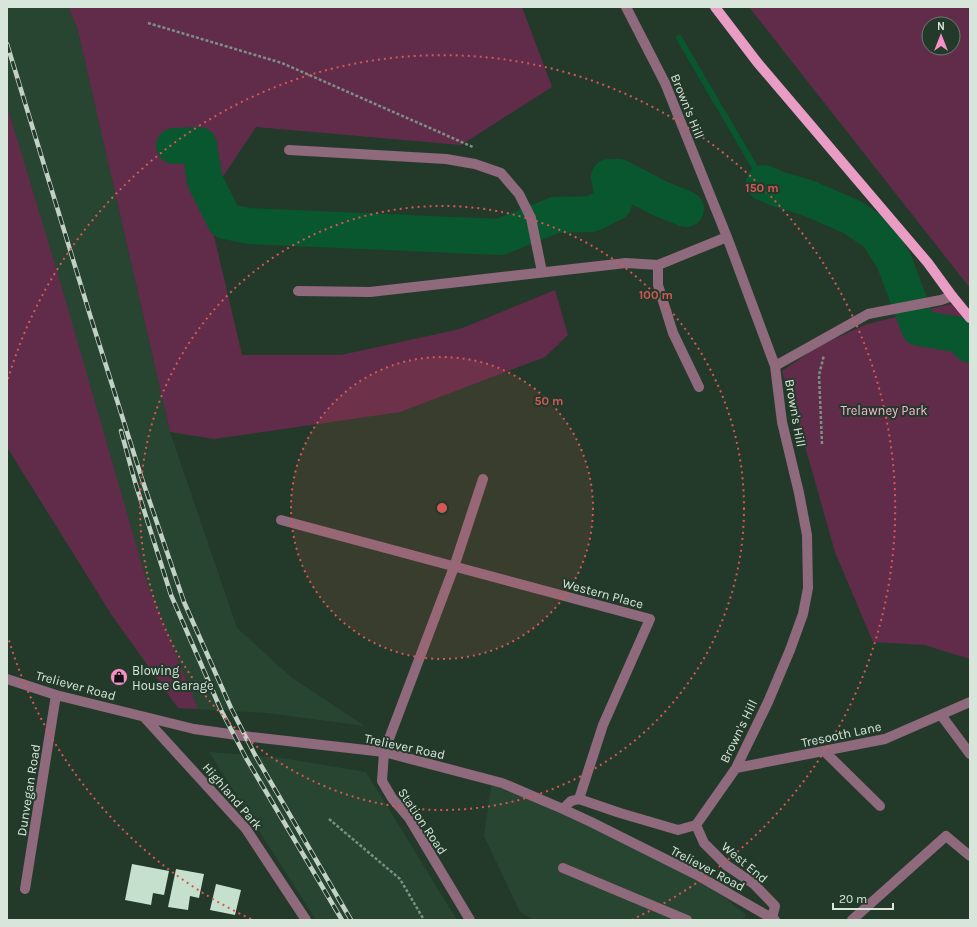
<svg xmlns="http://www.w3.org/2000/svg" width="977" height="927" viewBox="0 0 977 927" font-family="Karla,sans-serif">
<rect width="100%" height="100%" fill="#233a2a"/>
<!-- built -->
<path fill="#284531" d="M7,7H68L77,27L170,432L237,628L292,678L365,726L267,713L178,708L111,614L7,447Z
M209,752L282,758L366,772L457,920H316Z
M492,781L697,875L746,915L743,920H534L520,912L484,836Z"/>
<!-- green -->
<path fill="#602c49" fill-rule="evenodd" d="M68,7H522L552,87L461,145L256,127L206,202L242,355H341L460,329L555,290L568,335L545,357L400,412L214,439L170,432L77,27Z
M749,7H970V288ZM929,24H953V48H929Z
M7,106L57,271L148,586L198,709L178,708L111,614L7,447Z
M951,304L970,324V659L924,645L873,642L835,552L809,460L782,371L819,346L867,324Z"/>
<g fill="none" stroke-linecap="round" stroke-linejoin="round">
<!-- stream -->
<path stroke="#09572e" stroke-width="6" d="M679,38L764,183"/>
<!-- river -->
<path stroke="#09572e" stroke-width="36" d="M174,146L199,145L205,181L225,221L248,226L500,237L555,215L592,214L614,203L609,177H619L659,198L686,209
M764,183L778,189L808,198L852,217L878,235L894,261L919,328L961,335L970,345"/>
</g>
<!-- building -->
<path fill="#c5e1cd" d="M132,864L169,871L164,895L153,893L151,905L125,900Z
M176,869L204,874L199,898L190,896L188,910L168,907Z
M216,884L241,890L235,915L210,910Z"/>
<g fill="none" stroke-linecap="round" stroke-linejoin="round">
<!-- path -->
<path stroke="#7e9083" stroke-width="2.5" stroke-dasharray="3 2" stroke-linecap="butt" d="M148,23L282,63L473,147
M822,444L819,375L824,355
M329,819L400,879L424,920"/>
<!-- minor -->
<path stroke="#8f697c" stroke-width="10" d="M626,7L665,83L727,237L775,366L782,422L799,493L807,535L808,588L803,614L790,650L768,702L736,768L696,825
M289,150L446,159L475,164L501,173L519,194L531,218L542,272
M658,265V285L673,333L699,387
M298,291L370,292L626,263L658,265L727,237
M775,366L868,314L941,300L952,296
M281,520L650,619L603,725L579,799
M7,679L56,695L194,729L251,737L384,752L502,783L563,809L591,822L697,875L775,920
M941,715L970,754
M144,717L246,829L306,920
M824,751L880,806
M736,768L885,739L970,702
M563,809L571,801L579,799L620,813L678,830L696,825
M696,825L704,843L726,865L754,884L775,906L772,918L770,920
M563,868L687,920
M25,889L56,695
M470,920L409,818L392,798L382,781L384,752L454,567L483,479
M852,920L946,836L970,856"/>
<!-- major -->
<path stroke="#e99dc5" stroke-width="10" d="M715,7L757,62L928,263L952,296L970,318"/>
<!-- rail casing -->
<g stroke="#c2d1c6" stroke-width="4.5">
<path id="rail" d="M7,44L90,315L141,476L184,602L231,708L255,755L351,920
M121,431L135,482L171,595L221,710L246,758L342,920"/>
</g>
<!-- rail -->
<use href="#rail" stroke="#233a2a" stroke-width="3" stroke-dasharray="9" stroke-linecap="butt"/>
</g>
<!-- distance rings -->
<circle cx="442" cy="508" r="151" fill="#d65755" fill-opacity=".12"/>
<g fill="none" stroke="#d65755" stroke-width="2" stroke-dasharray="2 4">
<circle cx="442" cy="508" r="151"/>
<circle cx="442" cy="508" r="302"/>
<path d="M251 919A453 453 0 0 1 8 637M8 379A453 453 0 1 1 633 919"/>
</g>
<!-- icons -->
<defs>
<g id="shop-disc" transform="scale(0.9)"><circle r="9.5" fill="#f98fc9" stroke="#233a2a"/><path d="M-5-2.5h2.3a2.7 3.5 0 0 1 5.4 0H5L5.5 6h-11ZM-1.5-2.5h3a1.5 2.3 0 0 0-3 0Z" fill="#111"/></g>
</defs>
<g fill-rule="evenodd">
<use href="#shop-disc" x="119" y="677"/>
</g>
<g text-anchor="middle" stroke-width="4" stroke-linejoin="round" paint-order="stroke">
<!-- street labels -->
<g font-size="13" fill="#d7e5db" stroke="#233a2a">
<text transform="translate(688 106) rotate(68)" y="5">Brown's Hill</text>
<text transform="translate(796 413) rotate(80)" y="5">Brown's Hill</text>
<text transform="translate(603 593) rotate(15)" y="5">Western Place</text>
<text transform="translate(76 685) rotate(15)" y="5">Treliever Road</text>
<text transform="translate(738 731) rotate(-64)" y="5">Brown's Hill</text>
<text transform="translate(841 734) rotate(-12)" y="5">Tresooth Lane</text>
<text transform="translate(405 746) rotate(12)" y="5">Treliever Road</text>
<text transform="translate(28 790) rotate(-81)" y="5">Dunvegan Road</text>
<text transform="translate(233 796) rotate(49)" y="5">Highland Park</text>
<text transform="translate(423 821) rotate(56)" y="5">Station Road</text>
<text transform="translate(745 862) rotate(40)" y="5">West End</text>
<text transform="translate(708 868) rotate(28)" y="5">Treliever Road</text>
</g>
<!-- park labels -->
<g font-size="13" fill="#f9b5d8" stroke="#233a2a">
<text x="884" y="415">Trelawney Park</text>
</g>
<!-- poi labels -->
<g font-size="13" fill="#d7e5db" stroke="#233a2a" text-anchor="start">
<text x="132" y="675">Blowing<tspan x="132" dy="15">House Garage</tspan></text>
</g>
</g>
<circle cx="442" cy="508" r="6" fill="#d65755" stroke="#233a2a" stroke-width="2"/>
<g font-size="12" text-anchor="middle" font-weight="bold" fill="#d65755" stroke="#233a2a" stroke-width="4" stroke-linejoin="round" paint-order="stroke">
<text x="762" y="192">150 m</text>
<text x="656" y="299">100 m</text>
<text x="549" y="405">50 m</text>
</g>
<!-- border -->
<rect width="977" height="927" fill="none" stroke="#d7e5db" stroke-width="16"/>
<!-- north arrow -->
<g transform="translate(941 36)"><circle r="19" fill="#233a2a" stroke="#6b7e71"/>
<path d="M0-3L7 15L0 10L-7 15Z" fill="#f98fc9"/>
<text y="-6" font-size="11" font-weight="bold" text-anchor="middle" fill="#d7e5db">N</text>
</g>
<!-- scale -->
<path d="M833 903v6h60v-6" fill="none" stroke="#d7e5db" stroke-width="2"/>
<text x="839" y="903" font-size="12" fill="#d7e5db" stroke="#233a2a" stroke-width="3" paint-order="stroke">20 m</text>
</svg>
